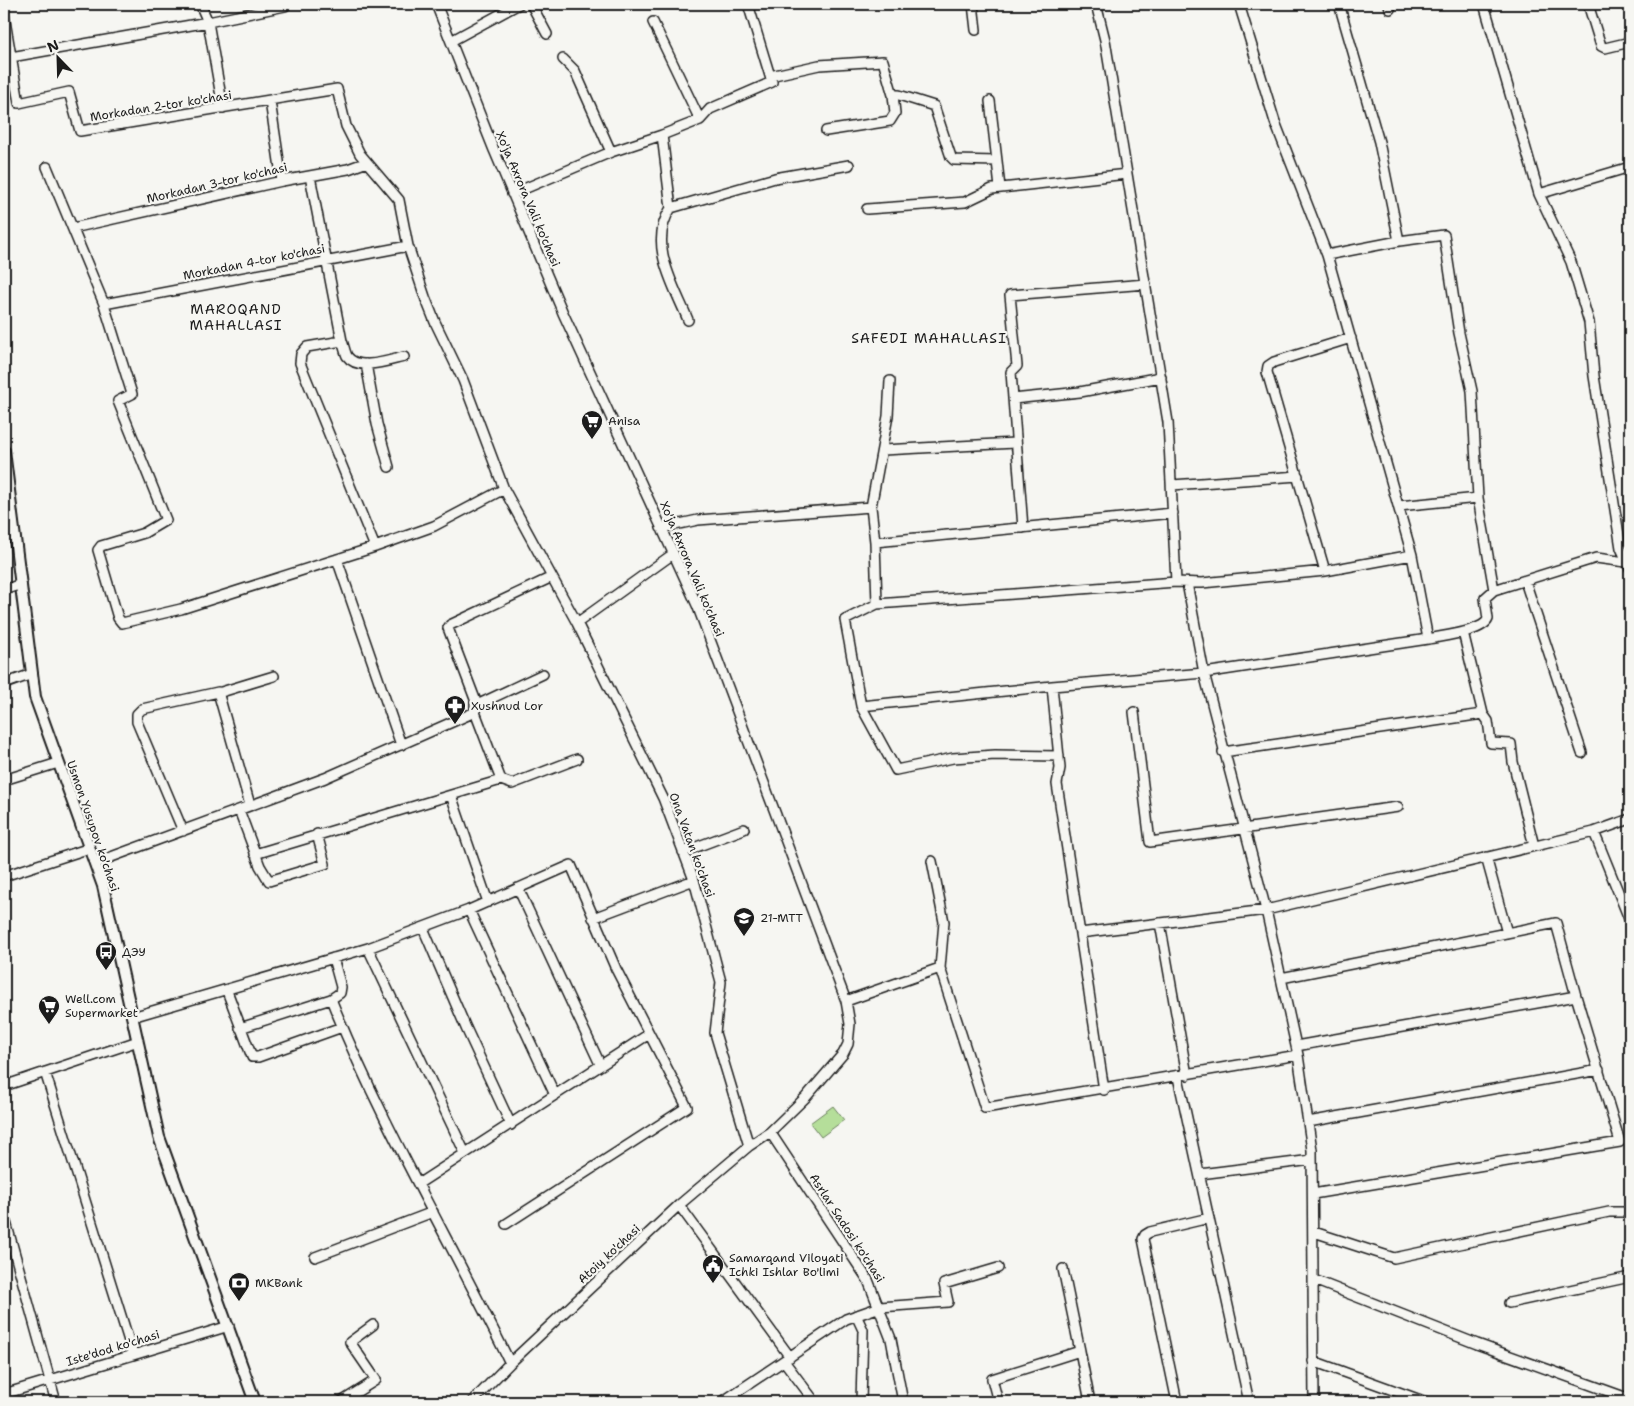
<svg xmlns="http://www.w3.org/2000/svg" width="1634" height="1406" viewBox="0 0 1634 1406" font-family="'Shantell Sans',sans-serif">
<rect width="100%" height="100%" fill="#f6f6f2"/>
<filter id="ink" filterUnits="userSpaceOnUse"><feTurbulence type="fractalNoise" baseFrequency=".02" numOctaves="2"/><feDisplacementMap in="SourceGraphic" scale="10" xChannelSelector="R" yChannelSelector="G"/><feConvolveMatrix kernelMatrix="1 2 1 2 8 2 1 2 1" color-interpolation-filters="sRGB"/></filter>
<g filter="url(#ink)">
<!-- grass -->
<path fill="#b5de9a" stroke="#687d5b" d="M833,1106L844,1120L821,1137L810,1123Z"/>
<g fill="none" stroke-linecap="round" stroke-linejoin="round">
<!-- minor casing -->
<g stroke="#1c1c1c" stroke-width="12">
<path id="minor" d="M436,4L494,150L563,313L697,605L846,1001L850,1024L848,1044L843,1054L806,1097L770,1132L749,1146L679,1205L510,1363L472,1402
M531,4L547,34
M748,4L770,76L819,65L883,61L893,95H899L934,106L951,157L954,160L997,161L1000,188
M973,4L976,30
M1239,4L1275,122L1327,255
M1339,4L1379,142L1399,241L1444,235L1459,333L1472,391L1478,498L1494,590
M1389,4L1390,9
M1484,4L1539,194L1571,262L1589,322L1594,376L1621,548L1630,568
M1588,4L1601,46L1605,48L1630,42
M4,15L19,103L69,92L80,131L337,89L346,126L360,154L399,200L408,246L425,297L435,322L463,380L504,489L577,623L663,798L694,880L721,982L715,1033L749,1146
M653,22L700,120L662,135
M451,41L519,4
M11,57L208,22L200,4
M563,59L575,71L611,152
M270,101L282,181
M990,101L997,161
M223,108L208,22L285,6
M700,120L710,109L772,82L770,76
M826,131L890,121L895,113L893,95
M47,167L104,304L132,394L118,401L166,520L144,533L101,546L98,550L118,618L122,623L181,609L375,547L434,526L504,489
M1127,174L1168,422L1176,582L1202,583L1325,571L1412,555L1327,255L1399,241
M310,176L342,341L307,347L301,354L300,363L375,547
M512,194L611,152L662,135L671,208L775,178L849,165
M1539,194L1630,167
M671,208C647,244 674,285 688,320
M867,209L965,202L992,189L1127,174L1105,40L1096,4
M73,228L282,181L348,169L367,162
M104,304L408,246
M342,341C344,346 345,352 347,356C358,372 390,360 404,357
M366,364L377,424L389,467
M1013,399L1080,392L1161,377
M883,450L1015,443
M1172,485L1298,476
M1399,506L1478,498
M871,507L888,416L890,381
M661,528L698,520L871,507L875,542L1173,513
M1023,528L1011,372L1017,366L1010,295L1146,284
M875,542L877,604L1176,582
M1412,555L1428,639
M337,559L401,745
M1325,571L1267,372L1268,366L1274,362L1351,338
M1525,581L1582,753
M1187,583L1204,673L1266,910L1298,1055L1312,1150L1314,1402
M4,590L21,584
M877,604L845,620L861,706L1052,686L1204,673L1428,639C1441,636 1483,632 1488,619L1485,598L1494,590L1596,558L1626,562
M577,623L673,554
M4,684L32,674
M1052,686L1060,768L1057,784L1104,1090
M218,693L274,676
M477,705L543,674
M861,706L896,770L953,758L995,755L1059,756
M1134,712L1150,842L1398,807
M1483,714L1488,721L1491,743L1511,744L1513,762L1534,846
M1223,752L1483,714L1463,632
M4,780L58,763
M501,780L512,784L577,759
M451,795L488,902
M239,810L260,866L269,881L325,864L317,834
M183,831L137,722V714L142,709L218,692L250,805
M1594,832L1630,921
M683,852L744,829
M255,854L501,780L475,712
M1486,857L1507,933
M932,861L944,922L940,968
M95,863L325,778L475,712V699L448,628L450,625L552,577
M4,876L90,848
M518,888L600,1064
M469,910L555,1095
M593,918L694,880
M1160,923L1187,1075
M423,928L466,1028L511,1125
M1080,933L1266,910L1594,832L1630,819
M368,948L465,1153
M1281,978L1556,923L1576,996L1296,1046
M227,991L252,1057H258L342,1027
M331,999L340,993L341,987L333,958
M846,1001L940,968L985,1108L1298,1055
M132,1017L368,948L469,910L571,865L616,969L687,1107L506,1224
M240,1028L331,999C381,1124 451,1242 510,1363
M45,1072L133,1354
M1178,1077L1249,1402
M4,1086L138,1041
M1308,1122L1599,1070
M770,1132L868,1280L891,1339L903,1402
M1200,1174L1312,1160
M418,1184L649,1034
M1313,1194L1620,1142L1576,996
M679,1205L790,1357
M4,1215L56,1402
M1314,1232L1394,1258L1609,1212H1628L1630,1216
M315,1257L433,1212
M1063,1269L1080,1351
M1314,1280L1477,1344L1630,1399
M1509,1303L1630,1277
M856,1315L863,1330L861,1402
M784,1361L812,1398L811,1402
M1313,1361L1426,1402
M4,1394L229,1326
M341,1402L376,1380L350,1342L373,1325
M722,1402L846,1319L880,1307L948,1302L944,1284L998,1268
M998,1402L992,1379L1080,1351L1090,1402
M1177,1402L1143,1239L1145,1235L1150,1232L1209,1218"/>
</g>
<!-- major casing -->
<g stroke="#1c1c1c" stroke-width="14">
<path id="major" d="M4,451L35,697L103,886L159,1137L255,1402"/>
</g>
<!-- minor -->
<use href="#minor" stroke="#f6f6f2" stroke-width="9"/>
<!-- major -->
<use href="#major" stroke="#f6f6f2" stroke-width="10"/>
</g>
</g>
<!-- icons -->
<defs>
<g id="supermarket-pin" transform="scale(1.125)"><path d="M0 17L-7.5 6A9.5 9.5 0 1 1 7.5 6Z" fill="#1c1c1c" stroke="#f6f6f2"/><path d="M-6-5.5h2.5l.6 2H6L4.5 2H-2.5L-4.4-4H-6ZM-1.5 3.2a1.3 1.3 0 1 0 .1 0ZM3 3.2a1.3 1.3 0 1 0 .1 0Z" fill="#fff"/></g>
<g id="pharmacy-pin" transform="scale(1.125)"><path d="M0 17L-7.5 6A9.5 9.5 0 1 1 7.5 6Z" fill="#1c1c1c" stroke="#f6f6f2"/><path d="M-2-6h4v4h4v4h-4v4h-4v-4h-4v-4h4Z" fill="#fff"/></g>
<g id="school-pin" transform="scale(1.125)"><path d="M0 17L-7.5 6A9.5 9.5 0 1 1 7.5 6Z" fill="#1c1c1c" stroke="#f6f6f2"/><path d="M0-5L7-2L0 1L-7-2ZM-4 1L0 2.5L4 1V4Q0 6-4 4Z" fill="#fff"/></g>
<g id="bus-pin" transform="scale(1.125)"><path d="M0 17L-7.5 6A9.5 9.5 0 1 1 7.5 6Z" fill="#1c1c1c" stroke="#f6f6f2"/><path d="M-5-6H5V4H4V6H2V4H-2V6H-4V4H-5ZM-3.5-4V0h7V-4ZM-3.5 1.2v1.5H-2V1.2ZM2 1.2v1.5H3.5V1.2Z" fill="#fff"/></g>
<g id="civic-pin" transform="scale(1.125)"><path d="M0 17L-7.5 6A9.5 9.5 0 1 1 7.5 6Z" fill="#1c1c1c" stroke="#f6f6f2"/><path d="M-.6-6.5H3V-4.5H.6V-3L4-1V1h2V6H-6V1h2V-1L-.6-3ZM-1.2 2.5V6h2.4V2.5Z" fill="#fff"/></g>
<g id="bank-pin" transform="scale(1.125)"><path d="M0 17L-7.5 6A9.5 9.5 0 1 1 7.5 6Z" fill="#1c1c1c" stroke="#f6f6f2"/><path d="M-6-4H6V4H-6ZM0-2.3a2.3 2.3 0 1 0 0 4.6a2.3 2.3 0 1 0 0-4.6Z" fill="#fff"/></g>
</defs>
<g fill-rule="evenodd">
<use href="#supermarket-pin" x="592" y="421"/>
<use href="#pharmacy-pin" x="455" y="706"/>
<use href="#school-pin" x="744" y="918"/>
<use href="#bus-pin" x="106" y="952"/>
<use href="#supermarket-pin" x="49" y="1006"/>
<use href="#civic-pin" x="713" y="1265"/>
<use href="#bank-pin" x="239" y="1283"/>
</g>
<g text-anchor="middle" stroke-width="4.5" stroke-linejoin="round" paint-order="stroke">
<!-- street labels -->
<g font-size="12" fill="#1c1c1c" stroke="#f6f6f2">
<text transform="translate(161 106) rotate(-9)" y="4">Morkadan 2-tor ko'chasi</text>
<text transform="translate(217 183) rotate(-13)" y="4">Morkadan 3-tor ko'chasi</text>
<text transform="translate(528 199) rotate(67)" y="4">Xo'ja Axrora Vali ko'chasi</text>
<text transform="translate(254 262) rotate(-11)" y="4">Morkadan 4-tor ko'chasi</text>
<text transform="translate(692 569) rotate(67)" y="4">Xo'ja Axrora Vali ko'chasi</text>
<text transform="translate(93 826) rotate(71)" y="4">Usmon Yusupov ko'chasi</text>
<text transform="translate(692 845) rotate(70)" y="4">Ona Vatan ko'chasi</text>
<text transform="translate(847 1228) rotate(57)" y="4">Asrlar Sadosi ko'chasi</text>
<text transform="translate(609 1254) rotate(-43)" y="4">Atoiy ko'chasi</text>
<text transform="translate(113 1348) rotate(-17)" y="4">Iste'dod ko'chasi</text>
</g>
<!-- poi labels -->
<g font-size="12" fill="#1c1c1c" stroke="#f6f6f2" text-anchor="start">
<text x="608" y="425">Anisa</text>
<text x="471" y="710">Xushnud Lor</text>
<text x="760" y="922">21-MTT</text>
<text x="122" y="956">ДЭУ</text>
<text x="65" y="1003">Well.com<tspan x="65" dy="14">Supermarket</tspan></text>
<text x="729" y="1262">Samarqand Viloyati<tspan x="729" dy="14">Ichki Ishlar Bo'limi</tspan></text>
<text x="255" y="1287">MKBank</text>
</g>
<!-- neighbourhood labels -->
<g font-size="14" letter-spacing="1" fill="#1c1c1c" stroke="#f6f6f2">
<text x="236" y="314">MAROQAND<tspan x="236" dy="16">MAHALLASI</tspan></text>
<text x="929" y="343">SAFEDI MAHALLASI</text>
</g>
</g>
<!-- margin -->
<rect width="1634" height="1406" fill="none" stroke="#f6f6f2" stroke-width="20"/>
<rect x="10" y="10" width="1614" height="1386" fill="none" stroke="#1c1c1c" stroke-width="2" filter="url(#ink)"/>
<!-- north arrow -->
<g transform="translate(58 58) rotate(337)" stroke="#f6f6f2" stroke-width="4" paint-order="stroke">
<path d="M0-4L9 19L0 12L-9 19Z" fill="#1c1c1c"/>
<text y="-8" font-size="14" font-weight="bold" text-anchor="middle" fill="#1c1c1c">N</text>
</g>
</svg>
